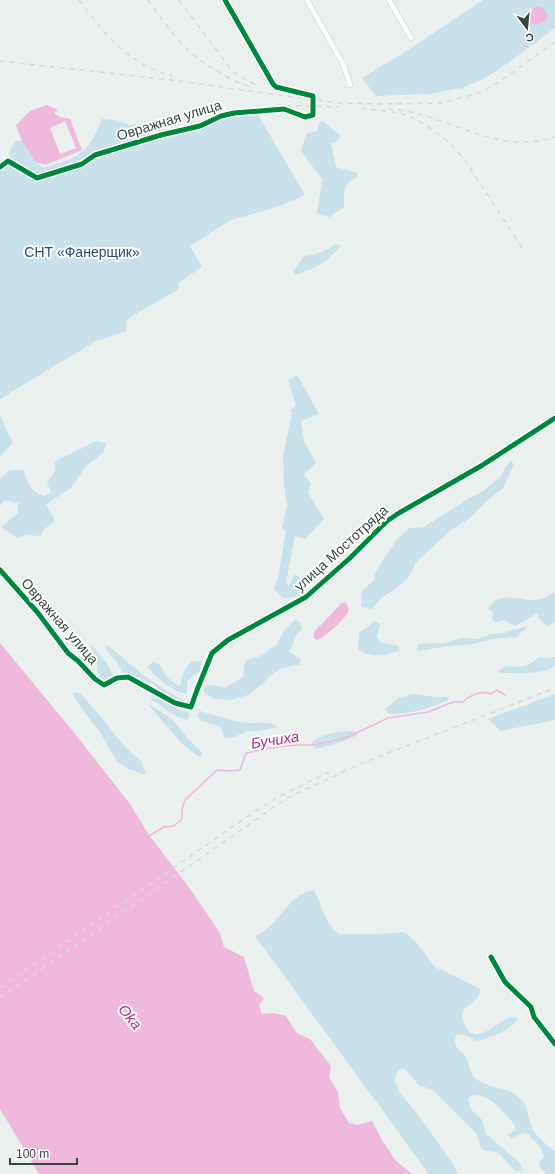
<svg xmlns="http://www.w3.org/2000/svg" width="555" height="1174" viewBox="0 0 555 1174" font-family="Helvetica,sans-serif">
<rect width="100%" height="100%" fill="#e9f0ed"/>
<!-- green -->
<path fill="#c9e1eb" d="M483,0H555V28L508,63L485,78L460,89L458,88L430,94L376,96L362,78L405,52Z
M257,113L305,195L277,207L231,220L190,246L202,267L178,283L180,288L126,320L127,331L96,341L0,399V169C12,161 25,174 35,181L82,167L98,157L162,138L186,133L227,118Z
M102,119L116,120L129,125L147,123L152,130L154,135L96,152L79,162L37,174L11,159L9,153L15,141H22L36,162L43,168C79,157 87,156 102,119Z
M322,121L341,136L337,141L331,144L336,167L357,173L358,177C341,185 345,190 344,207L330,217L317,214L322,179L301,151L306,134L317,131L319,123Z
M336,244L341,246L327,260L316,267L296,275L293,272L303,257L323,252Z
M297,375L319,414L301,421L304,441L316,463L304,474L311,484L308,493L324,519L305,539L295,536L286,582L289,586L295,574L300,578L301,584L305,590L297,597L283,598L274,589L278,578L286,531L282,528L287,505L284,484L283,456L292,414L290,410L296,406L288,380Z
M0,415L13,443L0,456Z
M97,441L106,443L103,453L85,467L71,488L46,504L55,521L43,530L41,536L25,535L17,538L1,527L18,513V506L19,503L5,500L0,506V479L10,470H24C27,483 31,493 44,496L51,493L47,482L56,470L54,462Z
M511,461L514,464L503,488L489,499L469,519L452,529L426,553L416,563L408,578L395,589L381,598L372,609L361,607L362,591L374,580L376,571L397,539L409,528L424,527L470,498L482,492L502,475L506,466Z
M555,592V622L548,626L538,618V613L515,626L504,620L496,622L492,619L493,612L488,609C501,587 523,604 541,599C546,598 551,594 555,592Z
M296,619L300,623L302,629L297,634L289,652L301,659L299,665L282,668L271,675L261,685L248,695L230,700L214,699L204,692V686L216,685L224,688L243,677L245,661L263,655L277,644L285,629Z
M375,621L380,624L377,637L380,642L398,646L400,651C384,655 371,659 358,649L359,633Z
M526,626L527,628L516,637L498,638L472,644L449,646L417,651V646L419,644L446,643L460,638L478,639L490,634L504,633Z
M91,645L106,662L113,675L109,680L101,679C96,671 98,668 96,659C94,654 92,650 90,646Z
M105,645L111,648C134,668 157,687 185,701L180,702L166,696L152,683H145L123,673L118,663L107,651Z
M539,657L547,658L555,657V666C541,675 518,673 502,673L498,671L506,666C520,668 529,667 539,657Z
M154,661L162,667C163,676 172,682 180,686C183,674 183,670 192,661L202,662L199,672L187,681V694C170,691 158,678 147,667Z
M72,693H80L95,710L125,747L142,762L146,775L129,769L117,762L100,732L82,709Z
M412,694C425,695 436,698 449,697L448,700C428,709 410,714 389,714L385,709L397,699Z
M555,694V720L501,731L488,719Z
M152,696L176,708L189,713L188,720C175,719 164,706 151,700Z
M147,703L172,719L185,735L202,753L201,758L182,744Z
M200,711C217,715 234,723 252,723C262,723 270,721 279,727L258,731H247L235,737L224,738L221,727L201,721L197,715Z
M354,731L357,735C344,742 330,746 316,749L311,743C325,732 337,732 354,731Z
M314,890C322,904 325,926 340,934H380L402,932L407,934L416,942L435,967L481,989L478,998L463,1010C462,1015 463,1023 466,1028C478,1044 493,1025 505,1020C507,1018 511,1018 514,1017L518,1019C512,1030 489,1038 477,1041C469,1038 465,1032 456,1035C453,1047 458,1048 465,1056C470,1062 469,1073 475,1078C488,1090 510,1085 523,1102C529,1110 528,1119 532,1128C535,1135 549,1147 555,1152V1174H546L539,1166L540,1161L544,1157L541,1148L528,1134L523,1133L511,1138L507,1135L515,1130V1125C504,1113 489,1091 470,1096L468,1100L471,1109L482,1120L486,1134L520,1163L522,1168L520,1172L515,1171L499,1153L484,1150L481,1147L476,1133L433,1090L419,1085L406,1070L402,1068L398,1071L394,1080L400,1093L419,1116L451,1161L458,1174H429L255,936C279,927 287,894 314,890Z"/>
<!-- water -->
<path fill="#efb9de" fill-rule="evenodd" d="M538,6L545,10L548,15L546,21L540,24H532L529,21L526,15L530,10Z
M47,105L58,110L54,113L60,117L70,119L82,150L45,165L36,162L22,141L16,125L30,111ZM65,121L76,148L60,154L50,128Z
M342,603H346C348,606 349,609 348,612C345,619 323,639 317,640L314,638V632Z
M0,643L72,730L130,804L149,835L191,890L220,933L224,947L244,957L254,991L264,998L259,1005L262,1014L274,1013L286,1016L297,1033L310,1039L331,1066L329,1077L338,1092L340,1108L349,1123L357,1125L372,1121L382,1140L396,1161L412,1174H39L0,1109Z"/>
<g fill="none" stroke-linecap="round" stroke-linejoin="round">
<!-- stream -->
<path stroke="#efb9de" stroke-width="1.5" d="M149,836L164,827L174,826L182,819V809L185,800L217,770L229,771L240,770L246,753L270,748L295,745H315L348,737L388,718L428,712L453,702H463C470,695 482,690 491,694L497,690L505,695"/>
<!-- minor casing -->
<g stroke="#c6cecb" stroke-width="6">
<path id="minor" d="M307,0L344,66L350,85
M389,0L411,38
M0,167L8,161L37,178L82,164L95,155L161,135L200,126L221,116L234,113L284,109L305,117L313,115V96L276,87L273,84L225,0
M0,570L38,613L68,653L78,661L95,679L104,685L117,678L128,677L175,703L191,707L197,690L212,653L228,640L306,597L350,558L387,521L399,513L481,466L555,418
M491,957L505,982L531,1007L534,1017L555,1044"/>
</g>
<!-- minor -->
<use href="#minor" stroke="#fcfdfc" stroke-width="5"/>
<!-- rail -->
<path stroke="#d8d9d9" stroke-width="1.5" stroke-dasharray="5 5" stroke-linecap="butt" d="M79,0C107,36 127,64 173,76
M148,0C161,18 174,37 190,52C204,65 233,82 251,87
M179,0L233,72L255,85
M0,61L180,81L285,96L340,103L380,104L441,103L479,93L499,82L555,42
M276,105L338,107
M361,108L399,113L411,117L426,125L450,143L464,159L525,252
M388,109C446,112 495,157 555,137
M0,988L248,816L278,797L329,772
M0,998L287,798L365,762L555,688"/>
<!-- cycleway casing -->
<g stroke="#fff" stroke-width="8">
<path id="cycleway" d="M0,167L8,161L37,178L82,164L95,155L161,135L200,126L221,116L234,113L284,109L305,117L313,115V96L276,87L273,84L225,0
M0,570L38,613L68,653L78,661L95,679L104,685L117,678L128,677L175,703L191,707L197,690L212,653L228,640L306,597L350,558L387,521L399,513L481,466L555,418
M491,957L505,982L531,1007L534,1017L555,1044"/>
</g>
<!-- cycleway -->
<use href="#cycleway" stroke="#00873e" stroke-width="5"/>
</g>
<g text-anchor="middle" stroke-width="4" stroke-linejoin="round" paint-order="stroke">
<!-- street labels -->
<g font-size="14" fill="#35463e" stroke="#fff">
<text transform="translate(169 120) rotate(-17)" y="5">Овражная улица</text>
<text transform="translate(341 548) rotate(-42)" y="5">улица Мостотряда</text>
<text transform="translate(60 621) rotate(49)" y="5">Овражная улица</text>
</g>
<!-- park labels -->
<g font-size="14" fill="#274e79" stroke="#fff">
<text x="82" y="257">СНТ «Фанерщик»</text>
</g>
<!-- water labels -->
<g font-size="15" font-style="italic" fill="#b42c88" stroke="#fff">
<text transform="translate(275 740) rotate(-9)" y="5">Бучиха</text>
<text transform="translate(130 1017) rotate(51)" y="5">Oka</text>
</g>
</g>
<!-- north arrow -->
<g transform="translate(527 28) rotate(164)" stroke="#ffffff" stroke-width="3" paint-order="stroke">
<path d="M0-3L7 15L0 10L-7 15Z" fill="#35463e"/>
<text y="-6" font-size="11" font-weight="bold" text-anchor="middle" fill="#35463e">С</text>
</g>
<!-- scale -->
<path d="M10 1158v6h67v-6" fill="none" stroke="#35463e" stroke-width="2"/>
<text x="16" y="1158" font-size="12" fill="#35463e" stroke="#ffffff" stroke-width="3" paint-order="stroke">100 m</text>
</svg>
